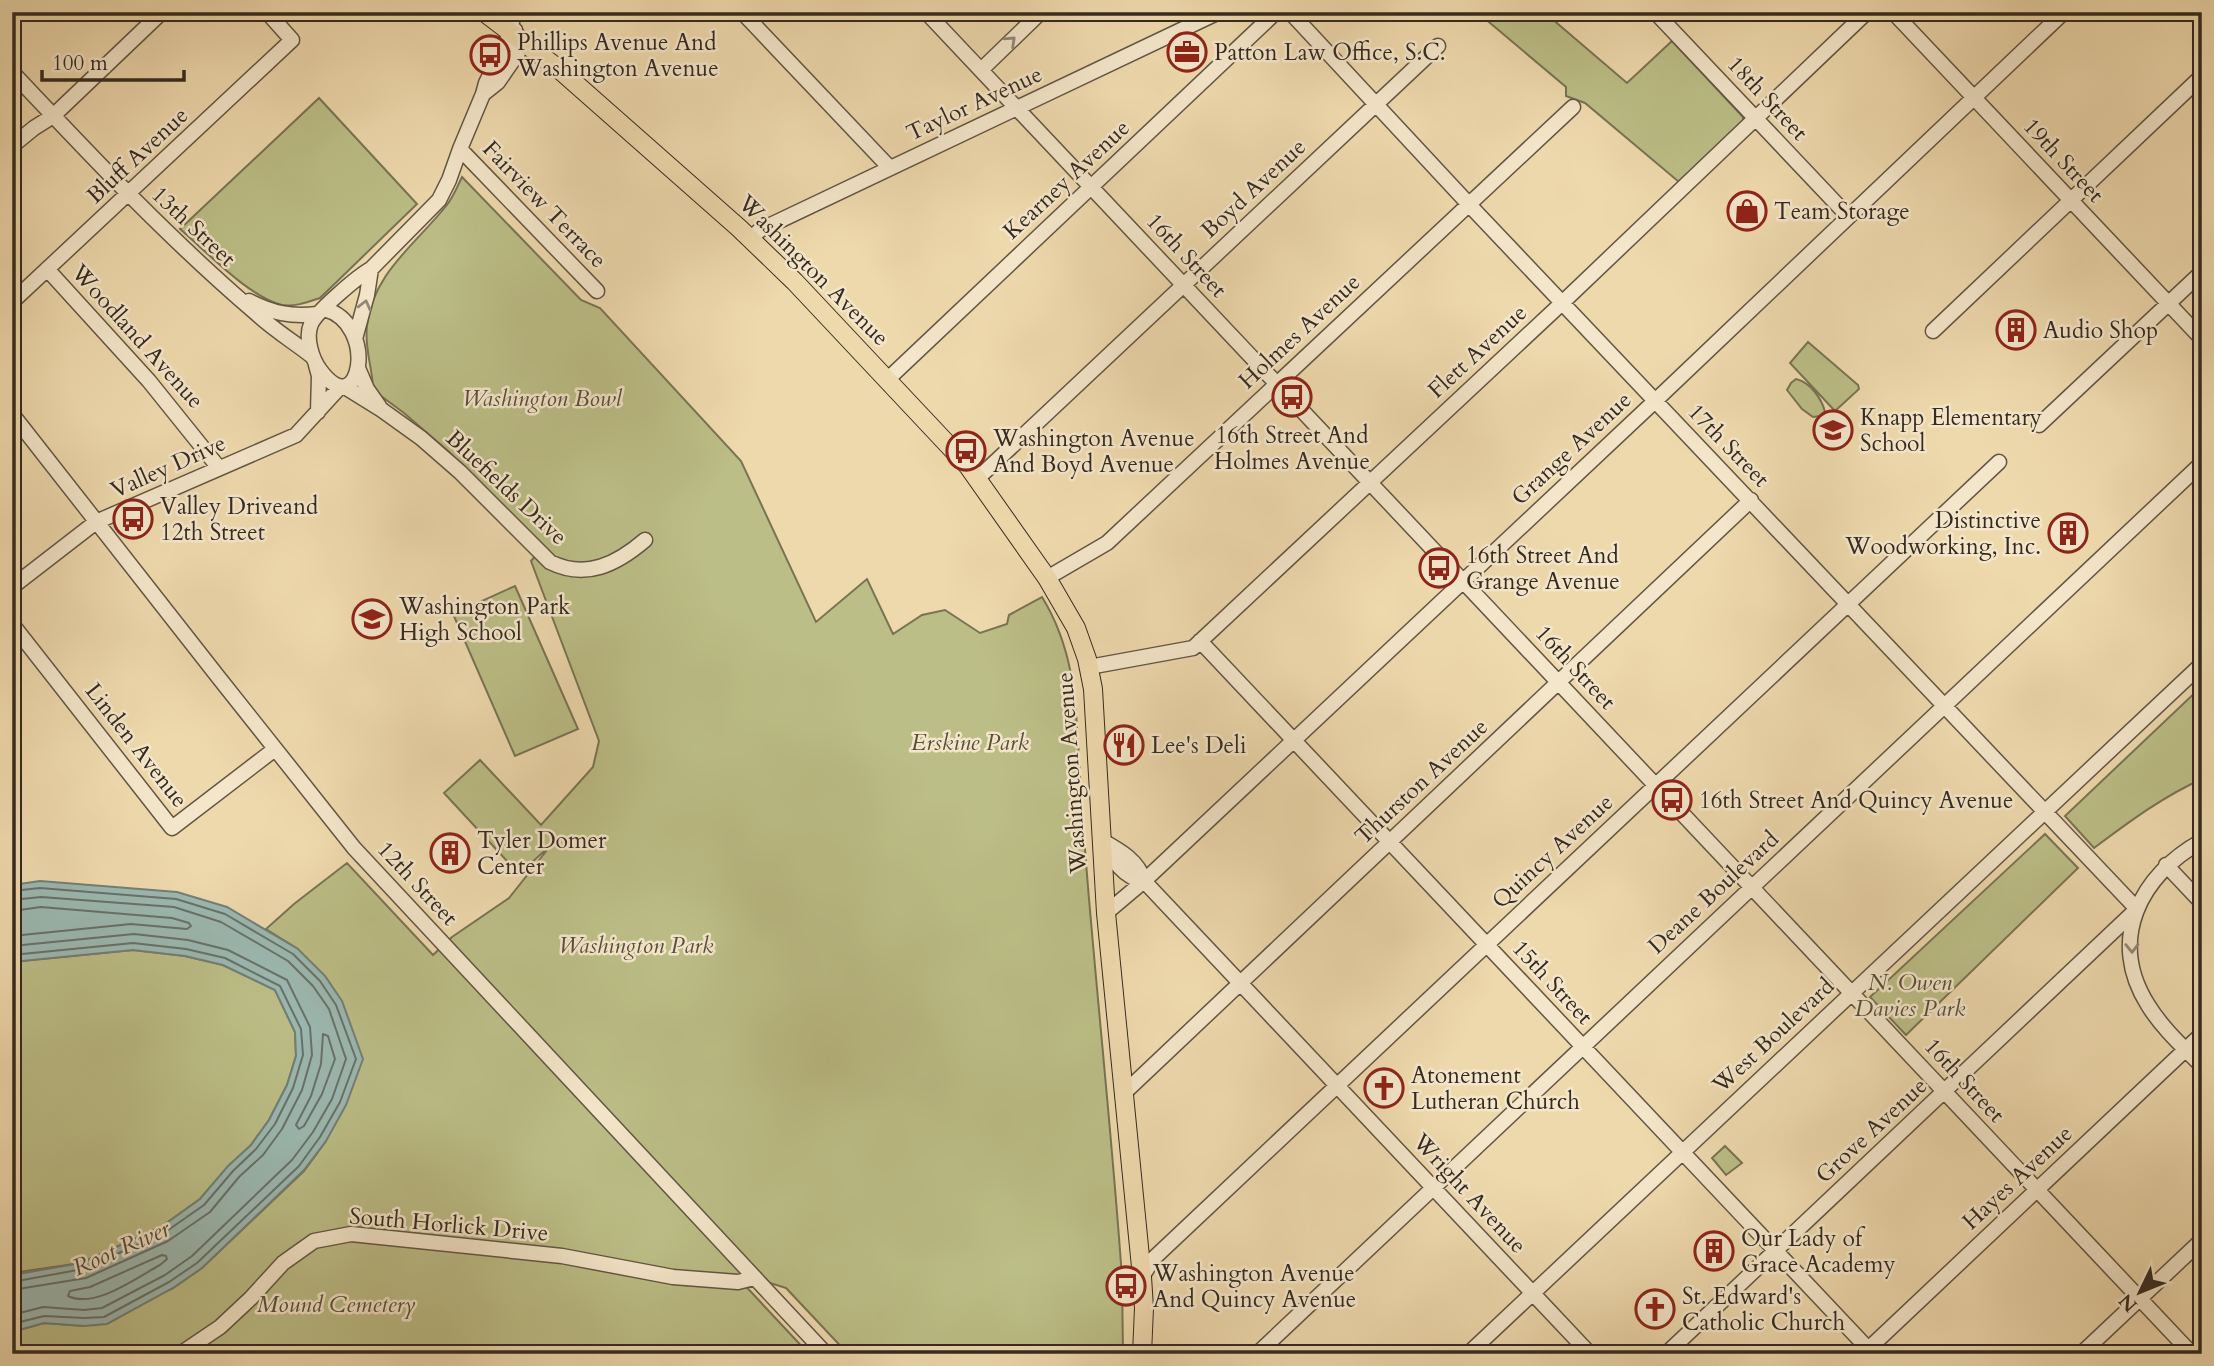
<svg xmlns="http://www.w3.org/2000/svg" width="2214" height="1366" viewBox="0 0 2214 1366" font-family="Cardo,serif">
<rect width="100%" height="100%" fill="#eed9ad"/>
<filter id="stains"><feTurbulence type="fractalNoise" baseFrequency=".00286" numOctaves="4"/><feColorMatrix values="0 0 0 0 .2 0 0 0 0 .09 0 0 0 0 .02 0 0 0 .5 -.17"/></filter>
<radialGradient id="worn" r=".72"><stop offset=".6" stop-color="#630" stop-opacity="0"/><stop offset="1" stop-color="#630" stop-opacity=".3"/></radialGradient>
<!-- green -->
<path fill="#bcbe87" stroke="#787454" stroke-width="2" d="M1477,12H1544L1627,83L1672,41L1743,117V121L1679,182L1585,103L1566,96V87Z
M319,98L417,204L320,298C308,302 295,307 282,305C249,297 207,252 180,229Z
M462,177L581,300L600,308L741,461L816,622L867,579L893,634L922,615L945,610L980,633L1007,624L1009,615L1042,597C1077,654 1076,712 1080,776C1082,813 1085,850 1088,887C1099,1018 1113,1148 1122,1278L1123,1354H848L786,1288L754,1278H738L809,1354H12V1332L44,1323L84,1326L173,1288L202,1268L304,1171L326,1141L298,949L266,929L294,904L347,863L433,955L452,937L509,898L551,845L519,874L444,793L480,760L541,825L593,767L599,741L531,561L543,547L448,451L404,413L373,390C373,369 364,348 367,326C372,274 416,244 446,206C453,198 457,187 462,177Z
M1808,342L1858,385L1859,389L1835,411L1790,363Z
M1796,379C1810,382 1822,399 1825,412L1820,416L1813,417L1802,409L1787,390L1791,383Z
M515,586L578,729L515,756L453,614Z
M2202,686V779C2162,797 2129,822 2094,848L2065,816Z
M2045,834L2078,868L1906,1035L1870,997Z
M133,950L185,956L223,965L275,990L295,1032L296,1056L287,1085L269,1120L251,1145L228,1167L200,1199L161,1227L81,1263L12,1273V962Z
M1725,1146L1742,1163L1726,1175L1712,1158Z"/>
<!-- water -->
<path fill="#9cb9b2" stroke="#728078" stroke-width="2" d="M40,881L177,892L227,907L298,949L325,976L342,1001L363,1059L346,1105L326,1141L304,1170L202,1268L173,1288L107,1324L84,1326L44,1323L12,1332V1275L81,1263L161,1227L200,1199L228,1166L251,1145L269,1120L287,1085L296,1056L295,1032L275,990L223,965L185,956L133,950L12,962V885Z"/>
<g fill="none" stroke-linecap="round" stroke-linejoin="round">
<!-- shore -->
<path stroke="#68726a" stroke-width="2" d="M12,891L40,888L176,899L225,914L293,954L320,981L336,1005L356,1059L340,1102L320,1137L299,1166L197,1263L169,1282L104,1317L84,1318L44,1316L12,1324
M12,900L41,897L174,907L221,922L288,961L313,986L329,1009L346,1059L332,1099L313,1132L292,1160L192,1256L165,1275L102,1308L84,1310L43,1307L12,1315
M12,911L41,907L172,918L189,923L191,926L187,929L131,924L12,936
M12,946L134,934L188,940L228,950L287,980L310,1027L312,1055L302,1090L282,1129L263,1155L239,1177L210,1212L168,1241L86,1278L12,1290
M12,955L133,943L186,949L225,958L280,986L301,1029L303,1055L293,1088L275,1124L256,1149L233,1171L204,1205L164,1233L83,1269L12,1282
M323,1034L328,1036L335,1059L322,1094L304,1126L299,1129L296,1125L311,1096L321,1064Z
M162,1255L166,1256L167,1259L160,1265C136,1278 95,1309 68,1296L70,1291L90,1287Z"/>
<!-- minor casing -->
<g stroke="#625644" stroke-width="17">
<path id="minor" d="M742,12L890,168
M926,12L2192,1354
M1290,12L1476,212L2137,909L1666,1354
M1655,12L1848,216
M1893,12L2202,339
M981,70L1041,12
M12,72C91,156 169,239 257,314C274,330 294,342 313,357
M483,94L498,82L518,53L515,30
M12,146L34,128L53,116L162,12
M460,149L597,291
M750,239L760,230L1219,12
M47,269L149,381L219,468
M249,301C272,313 291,317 317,314
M12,302L292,40L267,12
M324,309C379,323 361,426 320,370C312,359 305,338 311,324C316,312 358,276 371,269L439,200L449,180L460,149L483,94L486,83L506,44L513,18L518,12
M1933,331L2202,76
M355,339L367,295L371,269
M316,365L319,376L318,412
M358,368L367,389L379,406
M888,379L1276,12
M345,387L382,410L421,438L460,472L550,562C586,580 617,564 645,540
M12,414L219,678L354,848L826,1354
M2039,425L2202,272
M977,479L1438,46
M1047,578L1107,543L1573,107
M12,587L96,522L296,435L340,387
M12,624L172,828L275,749
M1200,641L1873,1354
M1089,667L1193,648L1562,303L1867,12
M1101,840C1119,850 1138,860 1144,881L1590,1354
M2202,841C2140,875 2107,940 2148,1005C2162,1028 2183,1047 2202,1066
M1103,843C1112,859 1124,878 1144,881
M2166,865L2202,903
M1106,913L1144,881L1655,401L2064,12
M1123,1094L1751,500
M1142,1277L1153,1259L1999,462
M115,1354H116
M180,1354L220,1327L251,1298L283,1263L314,1241L351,1234L562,1256L673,1277L738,1282L754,1278
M1257,1354L2202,463
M1468,1354L2202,664
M1863,1354L2202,1034
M2081,1354L2202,1240"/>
</g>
<!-- major casing -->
<g stroke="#342a21" stroke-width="20">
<path id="major" d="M484,12L560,70L739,228L795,282L968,466L1047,578L1076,628L1087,659L1093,689L1106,913L1142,1277L1144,1308L1142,1354"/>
</g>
<!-- minor -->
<use href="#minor" stroke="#f4e6ca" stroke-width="14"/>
<!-- major -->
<use href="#major" stroke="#eed9ad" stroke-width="18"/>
</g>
<!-- one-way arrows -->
<defs><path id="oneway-chevron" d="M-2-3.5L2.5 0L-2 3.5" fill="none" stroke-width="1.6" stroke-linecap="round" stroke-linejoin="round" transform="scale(1.75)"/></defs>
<g stroke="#948876">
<use href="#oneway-chevron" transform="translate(1011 41) rotate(-43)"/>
<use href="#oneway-chevron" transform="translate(365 305) rotate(-76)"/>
<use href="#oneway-chevron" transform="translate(2132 948) rotate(89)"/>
</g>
<!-- icons -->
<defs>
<g id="office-ring" transform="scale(2.0125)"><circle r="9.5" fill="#f4e6ca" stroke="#8f2418" stroke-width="1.5"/><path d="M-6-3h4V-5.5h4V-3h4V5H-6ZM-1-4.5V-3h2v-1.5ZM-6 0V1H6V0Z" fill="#8f2418"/></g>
<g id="bus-ring" transform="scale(2.0125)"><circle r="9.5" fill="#f4e6ca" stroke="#8f2418" stroke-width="1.5"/><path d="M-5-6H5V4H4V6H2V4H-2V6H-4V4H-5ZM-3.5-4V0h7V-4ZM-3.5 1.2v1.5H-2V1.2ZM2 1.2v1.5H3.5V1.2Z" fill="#8f2418"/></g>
<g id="shop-ring" transform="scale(2.0125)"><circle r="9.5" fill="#f4e6ca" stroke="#8f2418" stroke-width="1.5"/><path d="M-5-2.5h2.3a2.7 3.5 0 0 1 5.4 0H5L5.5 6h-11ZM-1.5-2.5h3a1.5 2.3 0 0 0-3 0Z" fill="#8f2418"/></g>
<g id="building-ring" transform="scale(2.0125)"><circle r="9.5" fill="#f4e6ca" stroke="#8f2418" stroke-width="1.5"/><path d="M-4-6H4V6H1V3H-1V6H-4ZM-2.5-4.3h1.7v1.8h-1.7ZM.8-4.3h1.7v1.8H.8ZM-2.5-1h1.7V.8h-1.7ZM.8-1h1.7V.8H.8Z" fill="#8f2418"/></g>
<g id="school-ring" transform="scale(2.0125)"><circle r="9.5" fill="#f4e6ca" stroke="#8f2418" stroke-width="1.5"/><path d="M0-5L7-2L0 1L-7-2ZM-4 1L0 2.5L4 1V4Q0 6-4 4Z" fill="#8f2418"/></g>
<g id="restaurant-ring" transform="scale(2.0125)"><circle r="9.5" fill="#f4e6ca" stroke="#8f2418" stroke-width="1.5"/><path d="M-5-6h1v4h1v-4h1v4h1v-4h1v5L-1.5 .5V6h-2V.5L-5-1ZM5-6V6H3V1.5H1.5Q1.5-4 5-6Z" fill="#8f2418"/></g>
<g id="church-ring" transform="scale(2.0125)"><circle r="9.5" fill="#f4e6ca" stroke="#8f2418" stroke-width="1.5"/><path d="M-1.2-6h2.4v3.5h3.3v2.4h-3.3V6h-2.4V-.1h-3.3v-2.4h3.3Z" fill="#8f2418"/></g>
</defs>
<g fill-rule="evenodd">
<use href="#office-ring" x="1187" y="52"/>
<use href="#bus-ring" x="490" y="55"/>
<use href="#shop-ring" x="1747" y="211"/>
<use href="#building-ring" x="2016" y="330"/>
<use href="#bus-ring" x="1292" y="397"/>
<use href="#school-ring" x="1833" y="430"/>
<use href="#bus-ring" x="966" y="451"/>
<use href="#bus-ring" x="133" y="519"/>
<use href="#building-ring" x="2068" y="533"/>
<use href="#bus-ring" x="1439" y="568"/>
<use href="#school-ring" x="372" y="619"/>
<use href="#restaurant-ring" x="1124" y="745"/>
<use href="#bus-ring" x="1672" y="800"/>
<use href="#building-ring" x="450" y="853"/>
<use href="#church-ring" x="1384" y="1088"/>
<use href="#building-ring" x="1714" y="1251"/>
<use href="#bus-ring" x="1126" y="1286"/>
<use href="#church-ring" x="1655" y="1309"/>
</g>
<g text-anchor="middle" stroke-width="5" stroke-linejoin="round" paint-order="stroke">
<!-- poi labels -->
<g font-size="23" fill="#342a21" stroke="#f4e6ca" text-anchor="start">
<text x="517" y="50">Phillips Avenue And<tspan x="517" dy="26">Washington Avenue</tspan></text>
<text x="1214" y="60">Patton Law Office, S.C.</text>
<text x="1774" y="219">Team Storage</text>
<text x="2043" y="338">Audio Shop</text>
<text x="1860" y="425">Knapp Elementary<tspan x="1860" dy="26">School</tspan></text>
<text x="1292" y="443" text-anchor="middle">16th Street And<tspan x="1292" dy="26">Holmes Avenue</tspan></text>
<text x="993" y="446">Washington Avenue<tspan x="993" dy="26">And Boyd Avenue</tspan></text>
<text x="160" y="514">Valley Driveand<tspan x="160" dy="26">12th Street</tspan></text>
<text x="2041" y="528" text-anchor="end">Distinctive<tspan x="2041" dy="26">Woodworking, Inc.</tspan></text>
<text x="1466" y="563">16th Street And<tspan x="1466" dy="26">Grange Avenue</tspan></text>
<text x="399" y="614">Washington Park<tspan x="399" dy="26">High School</tspan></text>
<text x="1151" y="753">Lee's Deli</text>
<text x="1699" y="808">16th Street And Quincy Avenue</text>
<text x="477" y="848">Tyler Domer<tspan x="477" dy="26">Center</tspan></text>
<text x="1411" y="1083">Atonement<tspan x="1411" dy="26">Lutheran Church</tspan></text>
<text x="1741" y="1246">Our Lady of<tspan x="1741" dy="26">Grace Academy</tspan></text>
<text x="1153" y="1281">Washington Avenue<tspan x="1153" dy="26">And Quincy Avenue</tspan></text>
<text x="1682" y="1304">St. Edward's<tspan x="1682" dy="26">Catholic Church</tspan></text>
</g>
<!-- street labels -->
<g font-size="23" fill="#342a21" stroke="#f4e6ca">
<text transform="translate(1768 98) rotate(47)" y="8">18th Street</text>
<text transform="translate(974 103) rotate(-25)" y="8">Taylor Avenue</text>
<text transform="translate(137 155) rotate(-43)" y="8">Bluff Avenue</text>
<text transform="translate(2064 160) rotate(47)" y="8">19th Street</text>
<text transform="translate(1066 179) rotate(-43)" y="8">Kearney Avenue</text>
<text transform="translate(1253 188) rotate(-43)" y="8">Boyd Avenue</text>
<text transform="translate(545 204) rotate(46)" y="8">Fairview Terrace</text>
<text transform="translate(194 226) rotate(43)" y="8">13th Street</text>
<text transform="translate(1187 255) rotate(47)" y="8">16th Street</text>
<text transform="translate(814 270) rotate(45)" y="8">Washington Avenue</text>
<text transform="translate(1299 331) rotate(-43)" y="8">Holmes Avenue</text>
<text transform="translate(138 336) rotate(48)" y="8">Woodland Avenue</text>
<text transform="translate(1477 351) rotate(-43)" y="8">Flett Avenue</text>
<text transform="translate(1729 445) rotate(46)" y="8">17th Street</text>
<text transform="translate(1571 448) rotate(-43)" y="8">Grange Avenue</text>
<text transform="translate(168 466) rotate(-24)" y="8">Valley Drive</text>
<text transform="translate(507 487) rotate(43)" y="8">Bluefields Drive</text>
<text transform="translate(1576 667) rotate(47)" y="8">16th Street</text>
<text transform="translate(137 745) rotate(52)" y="8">Linden Avenue</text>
<text transform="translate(1071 773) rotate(-94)" y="8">Washington Avenue</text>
<text transform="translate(1421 781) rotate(-43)" y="8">Thurston Avenue</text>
<text transform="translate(1552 851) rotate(-43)" y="8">Quincy Avenue</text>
<text transform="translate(418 883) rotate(47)" y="8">12th Street</text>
<text transform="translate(1713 892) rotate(-43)" y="8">Deane Boulevard</text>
<text transform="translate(1553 982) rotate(47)" y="8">15th Street</text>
<text transform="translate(1773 1035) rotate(-43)" y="8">West Boulevard</text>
<text transform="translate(1965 1080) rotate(47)" y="8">16th Street</text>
<text transform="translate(1871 1130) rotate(-43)" y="8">Grove Avenue</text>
<text transform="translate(2017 1177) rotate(-43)" y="8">Hayes Avenue</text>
<text transform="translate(1470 1193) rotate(47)" y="8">Wright Avenue</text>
<text transform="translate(449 1224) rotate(5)" y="8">South Horlick Drive</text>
</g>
<!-- park labels -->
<g font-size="23" font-style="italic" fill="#564f3a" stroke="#f4e6ca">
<text x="542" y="406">Washington Bowl</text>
<text x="970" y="750">Erskine Park</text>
<text x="636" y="953">Washington Park</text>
<text x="1910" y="990">N. Owen<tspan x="1910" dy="26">Davies Park</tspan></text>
<text x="336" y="1312">Mound Cemetery</text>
</g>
<!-- water labels -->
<g font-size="24" font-style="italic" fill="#4e4e45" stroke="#f4e6ca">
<text transform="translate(121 1248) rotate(-24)" y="8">Root River</text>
</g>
</g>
<!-- margin -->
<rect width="2214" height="1366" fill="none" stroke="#eed9ad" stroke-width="42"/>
<rect x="14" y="14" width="2186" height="1338" fill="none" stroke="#342a21" stroke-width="3.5"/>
<rect x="21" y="21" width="2172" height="1324" fill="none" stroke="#342a21" stroke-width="2"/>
<!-- north arrow -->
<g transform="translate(2140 1292) rotate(227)" stroke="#f4e6ca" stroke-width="5" paint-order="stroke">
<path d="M0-5L12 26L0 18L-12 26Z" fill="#342a21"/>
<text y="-10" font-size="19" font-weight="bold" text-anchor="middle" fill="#342a21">N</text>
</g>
<!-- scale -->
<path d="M42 70v10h142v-10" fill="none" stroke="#342a21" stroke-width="3.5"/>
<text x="52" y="70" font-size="21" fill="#342a21" stroke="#f4e6ca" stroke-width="5" paint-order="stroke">100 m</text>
<rect width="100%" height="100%" filter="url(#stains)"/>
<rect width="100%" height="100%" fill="url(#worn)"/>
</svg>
